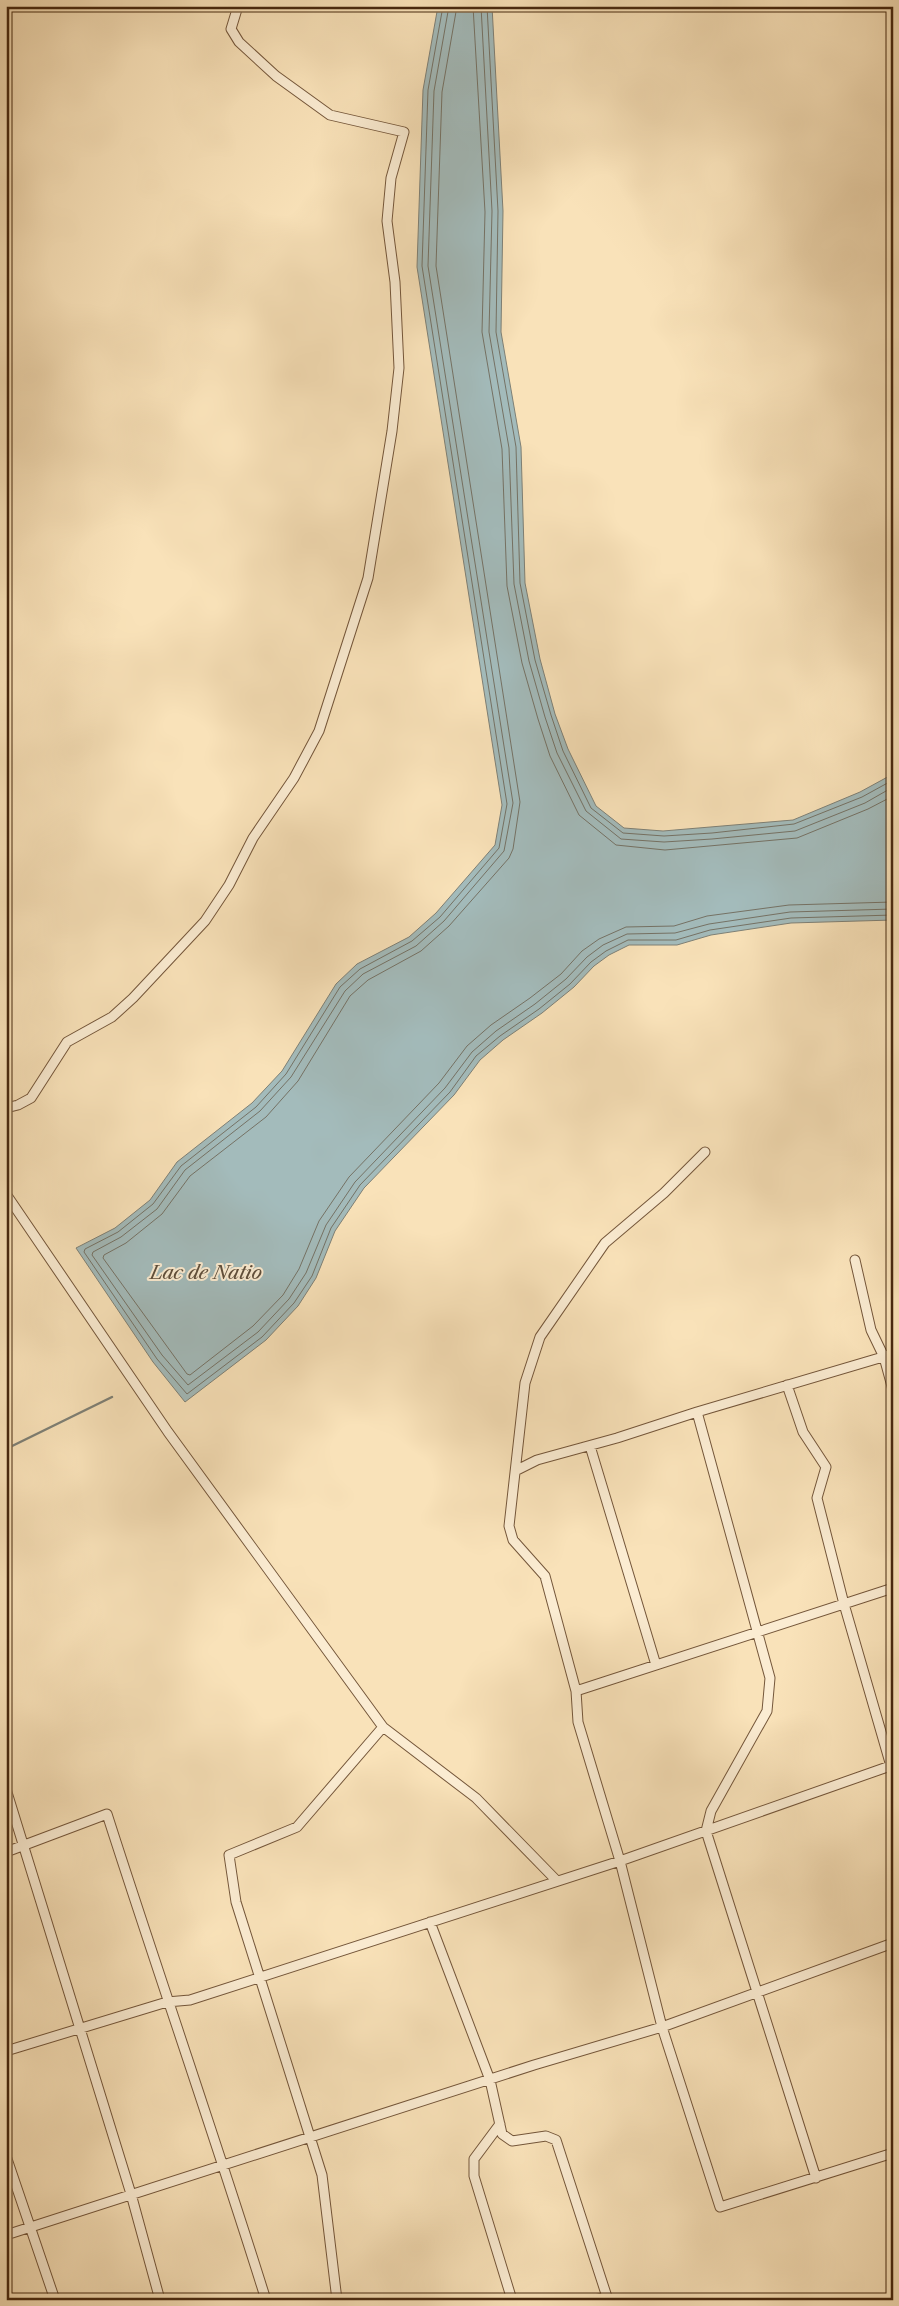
<svg xmlns="http://www.w3.org/2000/svg" width="899" height="2306" viewBox="0 0 899 2306" font-family="'Libre Caslon Text',serif">
<rect width="100%" height="100%" fill="#f9e2b9"/>
<filter id="stains"><feTurbulence type="fractalNoise" baseFrequency=".004" numOctaves="4"/><feColorMatrix values="0 0 0 0 .2 0 0 0 0 .09 0 0 0 0 .02 0 0 0 .5 -.17"/></filter>
<radialGradient id="worn" r=".72"><stop offset=".6" stop-color="#630" stop-opacity="0"/><stop offset="1" stop-color="#630" stop-opacity=".3"/></radialGradient>
<!-- water -->
<path fill="#a3bbbb" stroke="#7e8076" d="M438,6H492L503,211L501,332L521,447L525,583L540,659L555,714L568,749L596,806L624,828L663,831L793,820L860,792L893,774V920L791,923L711,935L677,945H629L609,955L594,966L574,987L542,1013L503,1040L480,1060L454,1095L364,1188L335,1231L316,1278L298,1306L266,1340L185,1402L153,1362L76,1248L115,1228L150,1200L177,1162L252,1103L282,1071L336,984L357,964L409,937L436,913L495,845L502,805L417,267L423,90Z"/>
<g fill="none" stroke-linecap="round" stroke-linejoin="round">
<!-- shore -->
<path stroke="#757265" stroke-width="1" d="M443,6L428,90L422,266L507,804L499,848L440,917L412,941L360,969L340,987L286,1074L256,1107L181,1166L153,1204L118,1232L85,1249L84,1252L157,1359L187,1394L262,1337L294,1303L312,1276L331,1228L360,1185L450,1092L476,1056L500,1036L539,1009L570,984L591,962L606,951L628,940H676L710,930L791,918L893,915
M449,6L434,91L428,266L513,803L504,851L444,921L416,946L363,974L345,991L291,1077L260,1111L185,1170L157,1209L121,1237L93,1252L92,1255L162,1355L188,1385L258,1332L289,1299L306,1273L326,1225L355,1182L445,1088L472,1052L496,1031L535,1004L566,979L587,957L603,945L627,934L675,933L709,924L790,912L893,909
M457,6L442,92L436,266L520,802L513,849L509,858L449,926L421,951L368,980L350,996L298,1081L266,1117L190,1176L162,1214L126,1243L104,1255L103,1258L187,1374L190,1375L253,1326L283,1295L299,1269L319,1221L349,1177L439,1083L467,1046L491,1025L530,998L561,974L582,951L599,939L626,927L674,926L707,916L789,905L893,902
M473,6L485,212L482,332L502,449L507,586L522,663L538,719L550,756L579,815L616,845L665,850L797,838L868,809L893,796
M481,6L492,211L489,332L509,448L514,584L529,661L545,717L557,753L586,811L621,839L664,842L712,839L795,831L865,803L893,787
M487,6L498,211L496,332L516,447L520,583L535,660L551,715L563,751L591,808L623,833L664,836L712,833L794,824L862,797L893,780"/>
<!-- stream -->
<path stroke="#7e8076" stroke-width="2.5" d="M6,1449L112,1397"/>
<!-- street casing -->
<g stroke="#74563a" stroke-width="11">
<path id="street" d="M6,1108L18,1105L31,1098L67,1042L112,1017L133,998L205,921L229,885L253,838L294,778L319,731L368,578L392,431L399,368L395,282L387,221L391,178L404,132L330,115L276,76L239,42L231,29L238,6
M705,1152L664,1193L605,1243L540,1337L525,1383L509,1526L513,1540L545,1576L576,1691L578,1722L620,1861L662,2027L720,2207L893,2153
M6,1194L168,1432L383,1727L476,1798L557,1881
M855,1260L871,1330L884,1357L893,1390
M787,1385L803,1432L826,1467L817,1498L844,1604L893,1773
M697,1412L770,1678L767,1711L711,1811L706,1831L816,2178
M590,1446L656,1665
M517,1470L537,1460L617,1438L697,1412L893,1354
M576,1691L893,1588
M6,1789L131,2194L160,2300
M6,1852L107,1814C159,1976 215,2137 266,2300
M430,1922L490,2080L502,2134L512,2141L546,2136L556,2140L608,2300
M6,2051L167,2002L190,2000L620,1861L893,1765
M500,2124L474,2159V2176L512,2300
M6,2156L55,2300
M6,2235L534,2065L662,2027L893,1943
M337,2300L322,2175L236,1902L229,1855L297,1827L383,1727
M594,2300L607,2297"/>
</g>
<!-- street -->
<use href="#street" stroke="#fbecd2" stroke-width="9"/>
</g>
<g text-anchor="middle" stroke-width="4" stroke-linejoin="round" paint-order="stroke">
<!-- water labels -->
<g font-size="19" font-style="italic" fill="#5e4d3a" stroke="#fbecd2">
<text x="206" y="1279">Lac de Natio</text>
</g>
</g>
<!-- margin -->
<rect width="899" height="2306" fill="none" stroke="#f9e2b9" stroke-width="25"/>
<rect x="8" y="8" width="884" height="2291" fill="none" stroke="#47280f" stroke-width="2.5"/>
<rect x="12" y="12" width="874" height="2281" fill="none" stroke="#47280f"/>
<rect width="100%" height="100%" filter="url(#stains)"/>
<rect width="100%" height="100%" fill="url(#worn)"/>
</svg>
